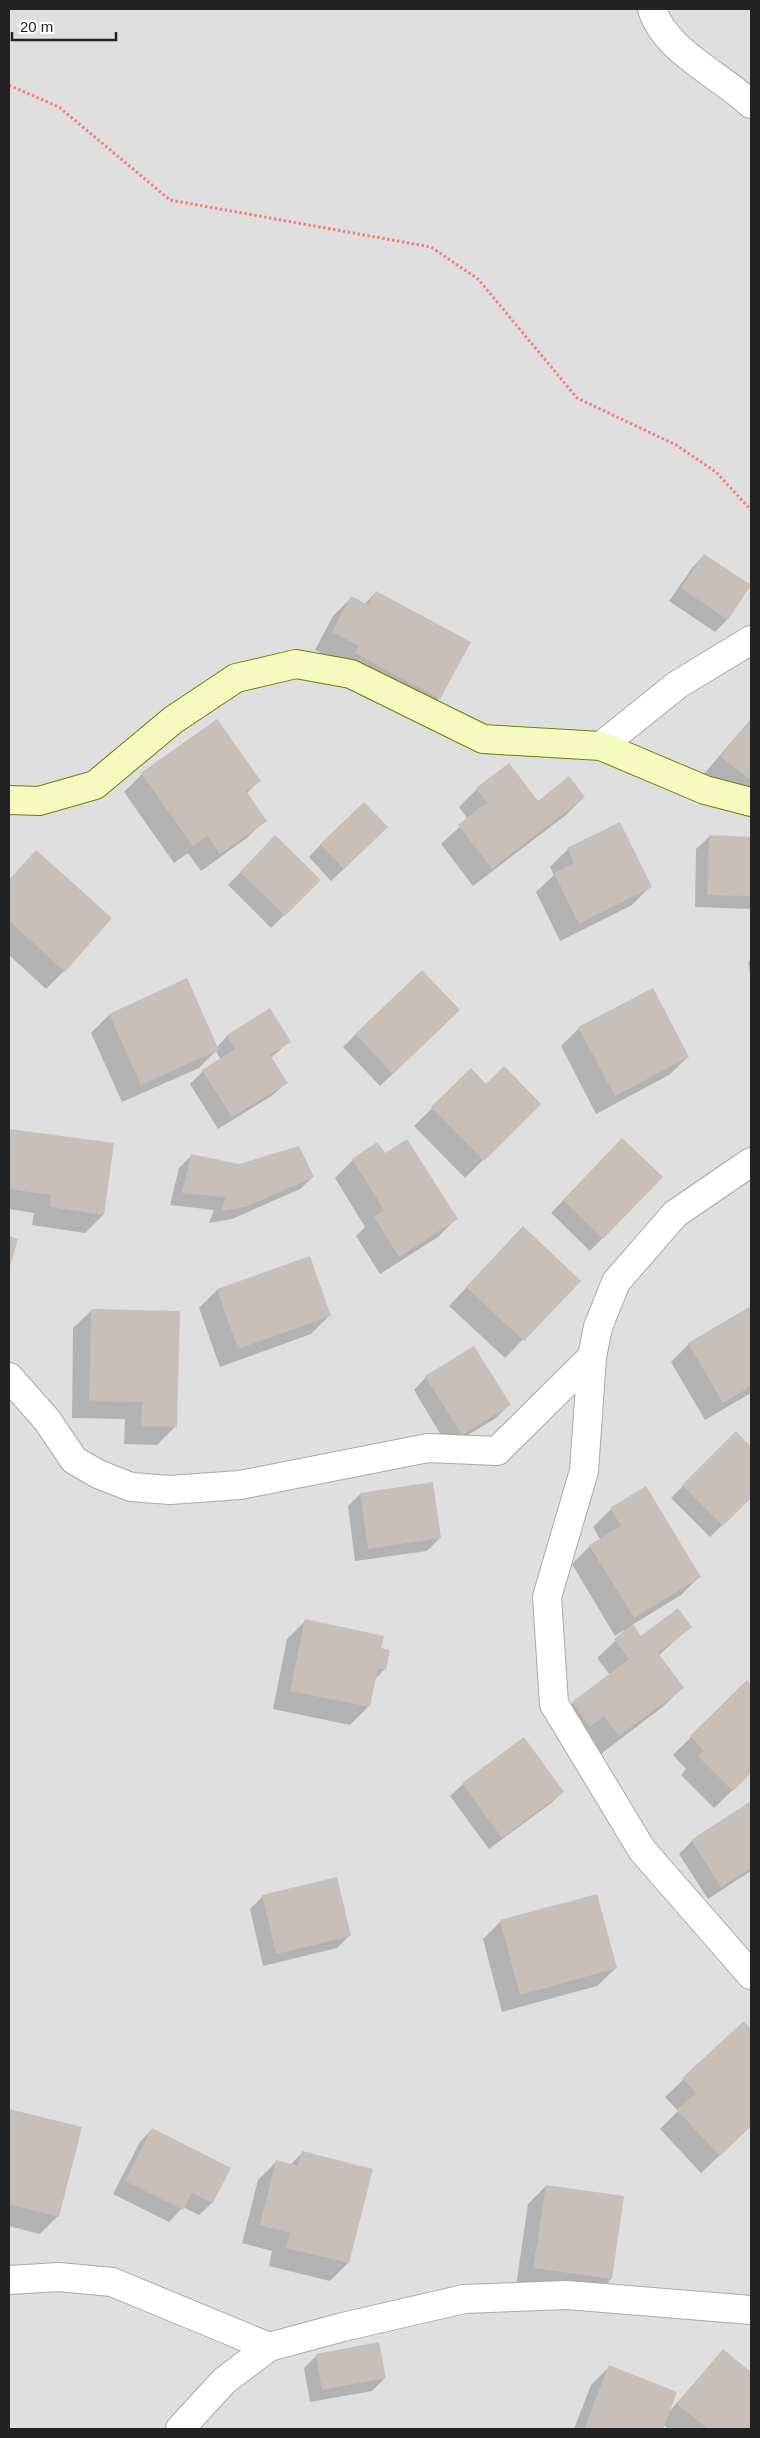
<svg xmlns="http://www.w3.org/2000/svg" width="760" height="2438" viewBox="0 0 760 2438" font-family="Helvetica,sans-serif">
<rect width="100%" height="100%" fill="#f2efe9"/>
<!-- residential -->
<path fill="#e0dfdf" d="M9,9H751V2429H9Z"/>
<!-- shadow -->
<path fill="#0003" d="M704,555L750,586L727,620L715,632L669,601L692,568Z
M376,592L439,698L421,716L342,664L315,650L333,616L351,598L364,605Z
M751,719V802L703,775Z
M509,765L538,802L584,797L566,815L473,886L441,844L468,819L459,807L477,789Z
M142,774L259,781L246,794L265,820L247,838L201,871L188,853L174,863L124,792Z
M275,837L320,880L271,928L228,885Z
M709,837L751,838V909L695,907L696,849Z
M374,840L331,881L309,857L321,844Z
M568,849L650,887L632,905L560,941L536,892L554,875L550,867Z
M36,852L64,971L46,989L9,955V880Z
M751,959V978L748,962Z
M270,1010L290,1041L271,1058L286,1083L273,1095L218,1129L190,1084L203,1071L221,1060L216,1051L199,1068L122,1102L91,1033L109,1015L216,1048L227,1036Z
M446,1023L380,1086L343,1047L356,1034Z
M579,1028L688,1057L669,1075L596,1114L561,1046Z
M471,1070L486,1085L539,1104L465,1178L414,1126Z
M9,1130L113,1144L103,1215L85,1233L32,1225L34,1213L9,1209Z
M622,1140L661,1177L590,1251L551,1213Z
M192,1155L239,1165L313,1177L300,1189L232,1219L209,1223L214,1210L170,1205L179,1168Z
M384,1155L456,1219L438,1237L380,1274L356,1236L365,1227L335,1178L353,1160Z
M505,1246L579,1281L505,1358L449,1306Z
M217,1290L329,1316L311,1334L220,1367L199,1308Z
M751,1308V1393L705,1420L671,1362L689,1344Z
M92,1310L175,1427L157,1445L124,1444L125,1419L72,1418L73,1328Z
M426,1377L509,1405L496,1418L448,1447L414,1390Z
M736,1433L751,1449V1496L710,1537L671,1498Z
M360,1494L440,1538L427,1551L355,1561L348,1506Z
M611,1509L699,1577L681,1595L632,1625L641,1637L690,1627L659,1655L683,1687L665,1705L601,1754L585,1733L555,1721L573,1703L610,1675L597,1658L625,1632L624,1630L615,1636L572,1564L590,1546L600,1539L593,1527Z
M305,1621L380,1649L385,1669L374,1680L368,1707L350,1725L273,1709L287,1639Z
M747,1682L751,1687V1772L714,1808L681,1775L686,1769L673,1755Z
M463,1784L563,1792L550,1804L489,1849L450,1796Z
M751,1803V1871L708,1899L679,1854L692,1841Z
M263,1896L350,1935L337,1948L263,1966L250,1909Z
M501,1921L616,1968L597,1986L502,2012L483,1939Z
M744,2022L751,2031V2126L701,2173L660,2129L678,2111L665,2097Z
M9,2110L80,2128L58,2216L40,2234L9,2226Z
M152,2129L230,2169L212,2203L199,2215L183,2207L169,2222L113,2194L140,2142Z
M302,2153L371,2170L348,2263L330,2281L269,2266L272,2251L242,2243L258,2180L276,2162L290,2165Z
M546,2186L623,2197L611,2279L593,2297L516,2286L528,2204Z
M723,2350L751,2374V2429H669L663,2425L662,2429H574L591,2385L609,2367L669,2412Z
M317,2355L385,2378L372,2391L310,2402L304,2368Z"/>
<!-- building -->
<path fill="#c7bfb8" d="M704,554L751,585L728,620L681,588Z
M376,591L471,642L440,699L355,653L359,646L332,632L351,596L368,605Z
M217,719L261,781L246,791L267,821L220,854L207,836L193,846L141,773Z
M751,720V780L720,756Z
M509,763L538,801L569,776L585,797L492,869L458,825L487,802L476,788Z
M364,802L388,827L344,869L320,844Z
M620,822L652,887L579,924L554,873L574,863L567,848Z
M275,835L321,880L285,916L240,872Z
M709,835L751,837V896L707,895Z
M36,850L112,918L65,972L9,921V880Z
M422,970L460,1010L393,1074L355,1034Z
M187,978L219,1050L141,1085L109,1014Z
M653,988L689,1057L615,1096L578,1027Z
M270,1008L291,1042L270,1055L288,1083L232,1117L202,1070L235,1049L227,1035Z
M504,1066L541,1104L484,1161L431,1107L471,1068L486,1084Z
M9,1129L114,1143L104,1215L50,1207L51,1195L9,1189Z
M622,1138L663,1177L603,1239L563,1200Z
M407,1139L458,1219L399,1257L374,1217L384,1210L352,1159L377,1142L385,1153Z
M299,1146L314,1177L246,1207L221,1211L226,1197L182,1193L191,1154L239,1164Z
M523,1226L581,1281L524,1341L466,1287Z
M9,1236L18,1239L9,1270Z
M310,1256L331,1316L238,1349L217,1289Z
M751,1306V1386L723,1403L688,1343Z
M91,1309L180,1311L177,1427L141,1426L142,1402L89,1401Z
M474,1346L511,1405L462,1435L425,1376Z
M736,1431L751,1447V1498L723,1526L682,1485Z
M433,1482L441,1538L368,1549L360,1493Z
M646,1486L701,1577L634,1618L589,1545L621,1526L610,1508Z
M678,1608L692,1627L658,1653L684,1688L619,1736L604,1716L590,1727L572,1702L629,1659L614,1639L633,1624L641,1636Z
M305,1619L384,1636L381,1648L390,1650L386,1670L378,1668L370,1707L290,1691Z
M747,1680L751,1685V1773L733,1791L698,1756L704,1751L690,1736Z
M524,1737L564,1792L502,1838L462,1783Z
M751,1801V1868L721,1887L691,1840Z
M337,1877L351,1936L276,1954L262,1895Z
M597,1894L617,1968L520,1995L500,1920Z
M744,2021L751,2029V2126L720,2156L677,2110L696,2093L682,2078Z
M9,2109L82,2127L59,2217L9,2204Z
M152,2128L231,2168L213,2203L192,2193L183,2210L125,2181Z
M302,2151L373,2169L349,2263L286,2248L290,2233L260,2225L276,2160L298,2166Z
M546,2185L624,2196L612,2279L533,2268Z
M379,2342L386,2378L322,2390L316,2354Z
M723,2349L751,2372V2429H708L677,2404Z
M609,2365L677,2392L663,2429H584Z"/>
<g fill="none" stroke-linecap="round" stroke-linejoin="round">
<!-- street casing -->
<g stroke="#a9a9a9" stroke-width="30">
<path id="street" d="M652,9C665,51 720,75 751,104
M601,746L677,685L751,640
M751,1162L675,1214L616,1282L598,1327L592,1357L584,1471L547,1597L554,1704L642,1850L751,1975
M9,1377L47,1420L74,1460L98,1474L131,1487L170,1490L240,1485L428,1448L497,1451L592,1357
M9,2280L59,2277L112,2282L269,2347
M180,2429L224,2381L269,2347L343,2327L464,2299L567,2295L751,2310"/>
</g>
<!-- secondary casing -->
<g stroke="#707d05" stroke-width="30">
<path id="secondary" d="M9,800L39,801L95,785L173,720L236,678L296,664L351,674L483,739L601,746L705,790L751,802"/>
</g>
<!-- path -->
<path stroke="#fa8072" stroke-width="3" stroke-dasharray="2.5 2.5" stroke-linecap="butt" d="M9,85L59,107L170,200L431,247L478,279L577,398L676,445L716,472L751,510"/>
<!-- street -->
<use href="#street" stroke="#fff" stroke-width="28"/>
<!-- secondary -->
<use href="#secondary" stroke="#f7fabf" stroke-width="28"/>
</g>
<!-- border -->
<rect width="760" height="2438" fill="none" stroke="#222222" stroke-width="20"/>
<!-- scale -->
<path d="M12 32v8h104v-8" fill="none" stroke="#222222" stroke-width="2.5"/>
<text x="20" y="32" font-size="15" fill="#222222" stroke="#ffffff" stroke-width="4" paint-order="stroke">20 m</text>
</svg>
